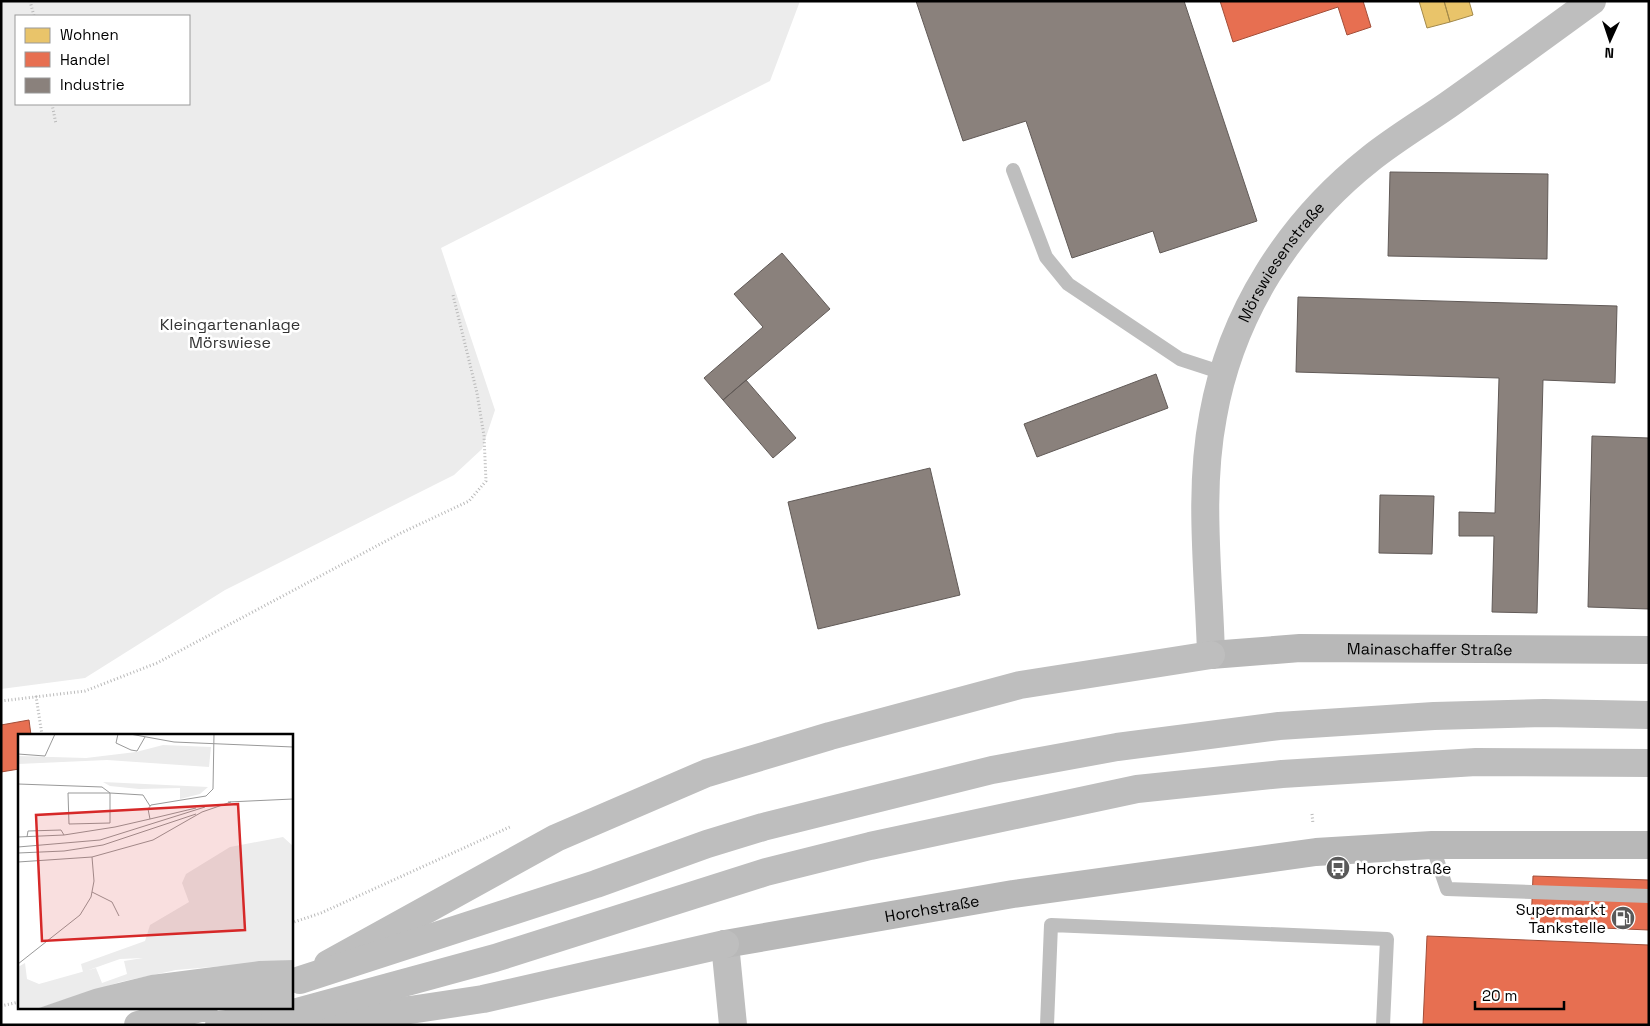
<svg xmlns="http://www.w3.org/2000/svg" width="1650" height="1026" viewBox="0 0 1650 1026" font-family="'Space Grotesk',sans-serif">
<rect width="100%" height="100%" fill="#fff"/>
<!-- green -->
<path fill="#ececec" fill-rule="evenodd" d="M1,1H800L770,81L441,248L495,410L482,449L454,475L225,590L85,678L1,689ZM16,16H189V104H16Z"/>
<!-- homes -->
<path fill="#e9c46a" stroke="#a3894a" d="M1419,1H1444L1450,22L1427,28Z
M1444,1H1469L1473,15L1450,22Z"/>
<!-- shops -->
<path fill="#e76f51" stroke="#a24e39" d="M1220,1H1363L1371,27L1347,35L1338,7L1233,42Z
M29,720L31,735H19V769L1,772V725Z
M1533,876L1649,880V930L1531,925Z
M1427,936L1649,945V1025H1423Z"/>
<!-- industry -->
<path fill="#8a817c" stroke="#615a57" d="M916,1H1184L1257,221L1160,253L1153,231L1072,258L1026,121L963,141Z
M1390,172L1548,174L1547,259L1388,256Z
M782,253L830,309L723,400L704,378L763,327L734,294Z
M1298,297L1617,306L1615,383L1543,380L1537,613L1492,612L1494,536H1459V512L1495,513L1499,378L1296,372Z
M1156,374L1168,408L1037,457L1024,424Z
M746,380L796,438L773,458L723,400Z
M1592,436L1649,438V609L1588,607Z
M930,468L960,595L818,629L788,502Z
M1380,495L1434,496L1432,554L1379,553Z"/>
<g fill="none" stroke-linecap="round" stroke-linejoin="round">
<!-- path -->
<path stroke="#b9b9b9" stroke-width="3" stroke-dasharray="1 2.5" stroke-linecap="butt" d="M30,1L34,16
M52,104L56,124
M36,696L42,735
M1,701L85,691L157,663L401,533L469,501L486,481L484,436L477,393L453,295
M1312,814L1313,824
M291,923L321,913L512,826
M1,1006L19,1002"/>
<!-- lane -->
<path stroke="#bebebe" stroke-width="14" d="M1013,170L1046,257L1068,284L1180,359L1223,373
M1432,845L1447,889L1649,896
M1047,1025L1051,925L1387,939L1383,1025"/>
<!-- street -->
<g stroke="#bebebe" stroke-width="28">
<path id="s1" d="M1211,655C1209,576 1198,494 1213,416C1231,314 1289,223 1370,159C1395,139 1422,123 1448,105C1496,71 1544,36 1592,1"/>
<path d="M725,944L733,1025"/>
</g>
<!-- secondary -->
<g stroke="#b8b8b8" stroke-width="28">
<path id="s2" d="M1211,655L1300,648L1649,650"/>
<path id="s3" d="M725,944L1013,894L1316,852L1432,845H1649"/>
</g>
<!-- primary -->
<path stroke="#bebebe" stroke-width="28" d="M328,964L556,838L707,773L830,736L1020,685L1211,655
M138,1025L204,1007
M219,1025L275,1018L410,1010L483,999L725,944"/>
<!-- highway -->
<path stroke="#bebebe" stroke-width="28" d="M300,980L596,884L707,844L763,827L992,770L1117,747L1279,726L1434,716L1544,713L1649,715
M275,1018L495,958L766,872L870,846L1137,789L1282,774L1476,762L1649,763"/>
</g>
<!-- icons -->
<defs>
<g id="bus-disc" transform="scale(1.25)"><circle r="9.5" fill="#595959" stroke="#fff"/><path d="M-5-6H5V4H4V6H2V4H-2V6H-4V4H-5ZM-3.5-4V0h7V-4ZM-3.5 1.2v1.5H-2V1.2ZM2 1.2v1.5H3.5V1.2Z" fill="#fff"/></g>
<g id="fuel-disc" transform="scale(1.25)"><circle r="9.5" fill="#595959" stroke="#fff"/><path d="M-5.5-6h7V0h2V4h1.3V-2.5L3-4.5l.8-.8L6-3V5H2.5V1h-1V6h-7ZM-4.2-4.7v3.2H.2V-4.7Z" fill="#fff"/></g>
</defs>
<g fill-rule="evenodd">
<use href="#bus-disc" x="1338" y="868"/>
<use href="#fuel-disc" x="1623" y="918"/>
</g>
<g text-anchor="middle" stroke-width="5" stroke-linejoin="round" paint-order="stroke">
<!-- street labels -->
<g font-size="16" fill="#000" stroke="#fff">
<text dy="6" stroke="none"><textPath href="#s1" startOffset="410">Mörswiesenstraße</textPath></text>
<text dy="6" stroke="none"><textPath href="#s2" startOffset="219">Mainaschaffer Straße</textPath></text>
<text dy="6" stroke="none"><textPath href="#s3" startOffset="210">Horchstraße</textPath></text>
</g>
<!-- park labels -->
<g font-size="16" fill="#333" stroke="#fff">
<text x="230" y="330">Kleingartenanlage<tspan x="230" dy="18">Mörswiese</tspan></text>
</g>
<!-- poi labels -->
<g font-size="16" fill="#000" stroke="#fff" text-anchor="start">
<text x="1356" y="874">Horchstraße</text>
<text x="1606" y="915" text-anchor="end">Supermarkt<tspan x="1606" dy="18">Tankstelle</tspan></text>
</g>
</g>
<!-- overview -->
<g transform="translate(18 734)">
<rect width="275" height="275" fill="#fff"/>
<path d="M145,11L193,13L191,33L89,26L0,30V22L68,24L118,18ZM85,48L190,53L182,60L162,65V54L121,55L92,52ZM265,103L275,112V226L158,236L102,248L18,275H0V233L7,229L9,245L21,250L78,234L84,249L109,240L106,227L125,224L102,225L65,238L63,230L127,207L132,191L171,168L164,149L168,140L212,113Z" fill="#ececec"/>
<path d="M275,226V275H18L76,255L133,241L241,227Z" fill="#bfbfbf"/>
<path fill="none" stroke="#999" stroke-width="1" d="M100,0L98,9L113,16L119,17L127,3M112,0L156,8L275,13M0,20L27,22L37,0M0,50L84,53L92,59L125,61L132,72M50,59H92V89L51,90ZM210,68L275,65M132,85L178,74M0,103L46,101L97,93L132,85L130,75L133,71L188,62L195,55L196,0M9,103L10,97L43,96L46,101M0,113L82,106L187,73M0,119L46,117L85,111L178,80M74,123L135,106L184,78L213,68M0,128L74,123L76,147L73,163L62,181L0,230M74,158L94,168L101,182"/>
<path fill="#d62828" fill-opacity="0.15" stroke="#d62828" stroke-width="2.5" d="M220,70L227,196L24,207L18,81Z"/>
<rect width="275" height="275" fill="none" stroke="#000" stroke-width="2.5"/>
</g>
<!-- border -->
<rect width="1650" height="1026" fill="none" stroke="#000000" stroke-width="5"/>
<!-- legend -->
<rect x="15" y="15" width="175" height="90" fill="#ffffff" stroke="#999999"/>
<rect x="25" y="28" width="25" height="15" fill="#e9c46a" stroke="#999999"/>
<text x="60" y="40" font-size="15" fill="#000000">Wohnen</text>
<rect x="25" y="52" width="25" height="15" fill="#e76f51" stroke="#999999"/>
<text x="60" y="65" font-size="15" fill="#000000">Handel</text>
<rect x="25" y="78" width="25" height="15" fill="#8a817c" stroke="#999999"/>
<text x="60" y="90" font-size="15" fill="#000000">Industrie</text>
<!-- north arrow -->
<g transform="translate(1610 40) rotate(183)" stroke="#ffffff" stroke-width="4" paint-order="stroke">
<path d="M0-4L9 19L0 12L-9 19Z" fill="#000000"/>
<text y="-8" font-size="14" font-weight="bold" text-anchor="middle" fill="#000000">N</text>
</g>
<!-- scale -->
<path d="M1475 1001v8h89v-8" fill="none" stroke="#000000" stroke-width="2.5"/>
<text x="1482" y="1001" font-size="15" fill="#000000" stroke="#ffffff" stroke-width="4" paint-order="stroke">20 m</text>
</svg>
